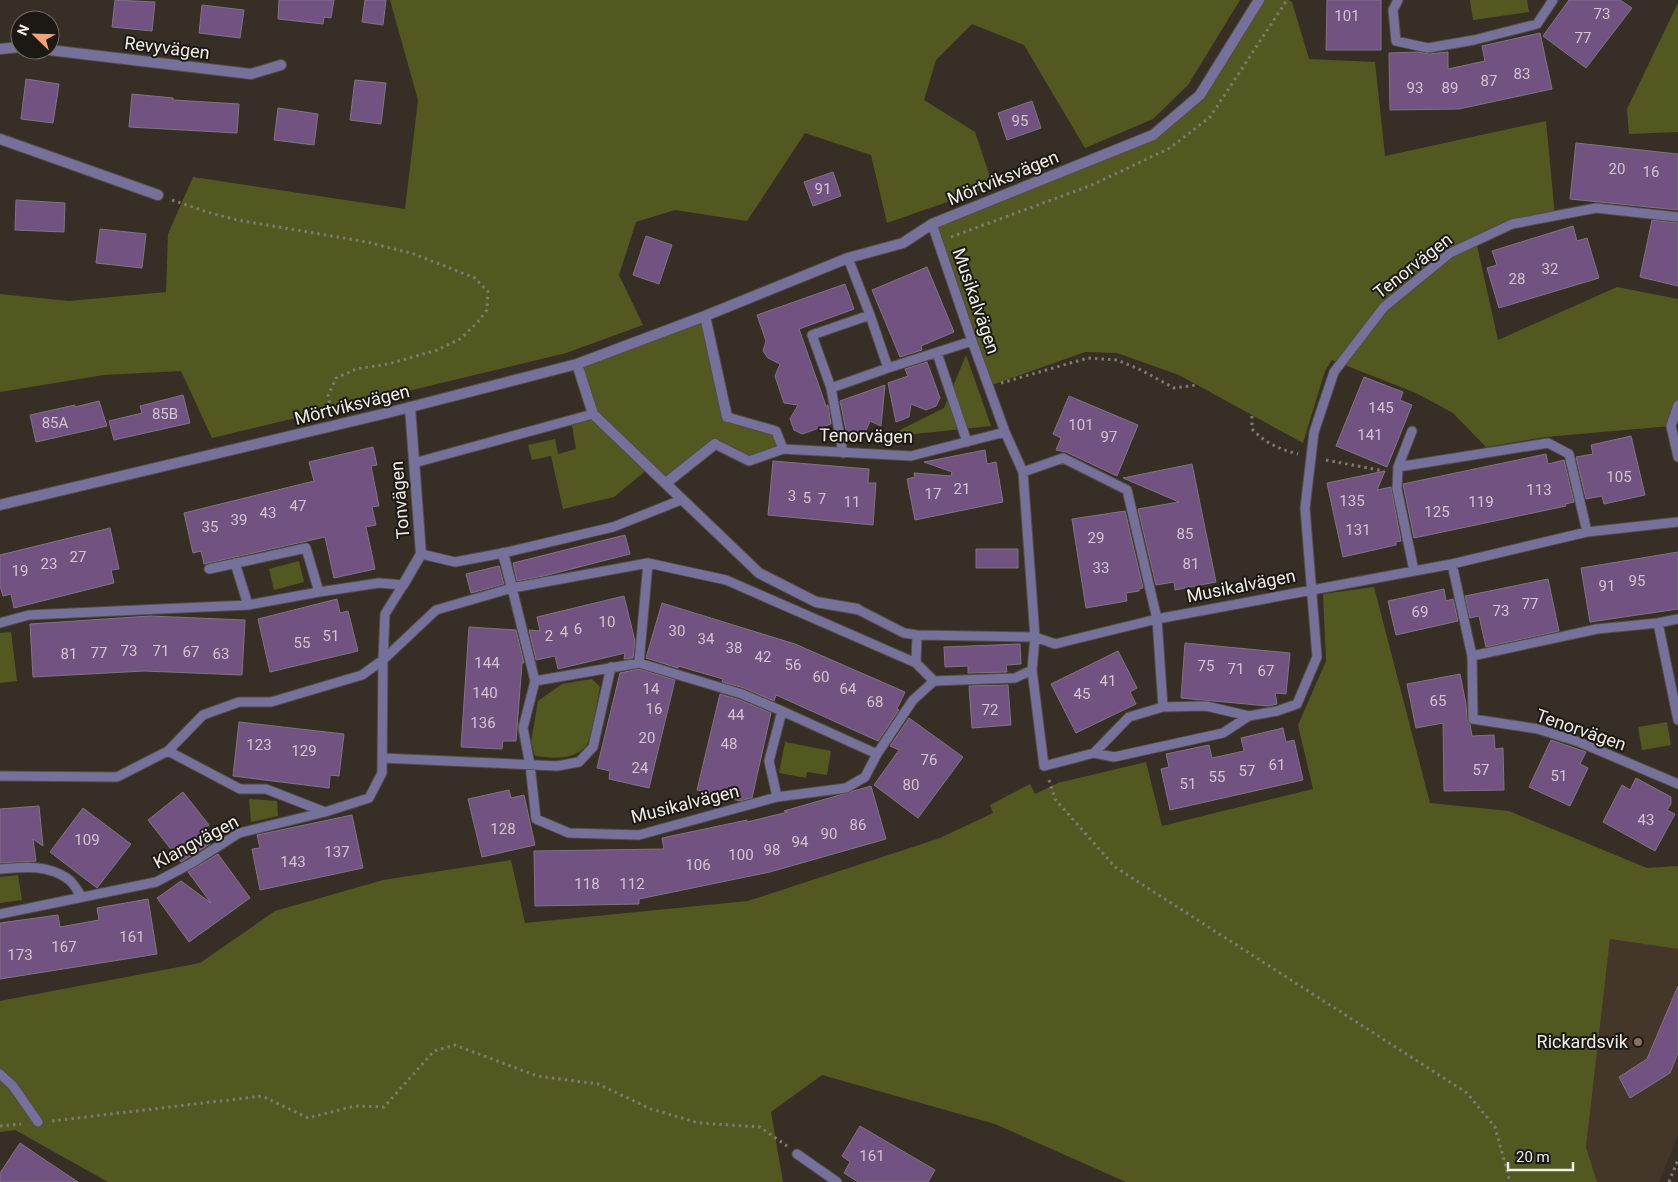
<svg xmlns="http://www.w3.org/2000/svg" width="1678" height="1182" viewBox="0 0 1678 1182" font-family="Roboto,sans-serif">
<rect width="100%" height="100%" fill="#372f26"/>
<!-- built -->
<path fill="#443729" d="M1610,939L1678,949V1135L1659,1182H1597L1586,1147Z"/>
<!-- green -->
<path fill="#535821" d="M390,0H1240L1188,85L1153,119L1085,148L1024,45L972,24L936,60L924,100L975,132L993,186L887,223L871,155L805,133L747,221L675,210L636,222L619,275L643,325L566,353L212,438L181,371L104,375L0,392V294L69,301L166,292L168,234L193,177L405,209L418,100Z
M1259,0H1289L1292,2L1309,59L1375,62L1385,156L1546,121L1555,216L1512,224L1476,241L1498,340L1617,287L1678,299V405L1671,426L1545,437L1486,447L1453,413L1416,393L1332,360L1325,371L1303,443L1179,375L1117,353L1085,352L989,386L932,224L1153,135L1200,95Z
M1470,0H1527L1529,12L1473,20Z
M1678,3V132L1629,134L1627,109Z
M705,316L727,416L776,431L783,449L749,461L715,444L666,483L649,468L614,497L563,509L551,456L532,460L528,445L555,439L558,454L576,449L571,420L592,414L577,364Z
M966,355L991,426L886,437L944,408Z
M299,561L304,582L274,590L269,569Z
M1374,587L1430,803L1509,811L1647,868L1678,866V949L1610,939L1586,1147L1597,1182H1126L995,1124L822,1075L771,1112L783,1182H108L15,1130L0,1132V1001L200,963L275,911L383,880L511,860L525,923L748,901L940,838L993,813L990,805L1030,784L1035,794L1058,783L1146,762L1162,826L1313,789L1298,725L1326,661L1323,594Z
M11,632L17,681L0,683V633Z
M592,679L600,687C598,697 591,741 586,746C573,761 551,758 535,756L531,742L538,701L562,684Z
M1667,722L1671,745L1642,750L1638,727Z
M785,742L831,751L827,775L807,772L806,778L779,773Z
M249,799L277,801L278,816L251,822Z
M18,875L22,900L0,903V877Z"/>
<!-- building -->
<path fill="#725281" stroke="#7d7581" d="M115,0L155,2L152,31L112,27Z
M279,0H334L331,18L324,17L323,24L278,19Z
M365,0H386L383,25L362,22Z
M1327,0H1381V50H1326Z
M1569,0H1620L1632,8L1586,68L1543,36Z
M202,5L244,10L240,38L199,33Z
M1540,33L1552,89L1459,109L1390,110L1389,53L1419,52L1429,54L1448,52V69L1485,61L1482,46Z
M26,79L59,84L53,123L21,119Z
M355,80L386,83L381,124L350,120Z
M132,94L173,98V100L239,104L237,133L129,127Z
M1032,101L1041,128L1007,140L998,113Z
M278,108L318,114L314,145L274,140Z
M1576,143L1678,154V210L1570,199Z
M833,172L841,196L813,206L804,182Z
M16,200L65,203L64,232L15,230Z
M1652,220L1678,223V286L1640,277Z
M1573,226L1577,241L1587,238L1599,278L1499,308L1487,268L1497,265L1492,251Z
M100,229L146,234L142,268L96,263Z
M646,236L672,245L659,284L633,275Z
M927,267L954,332L921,346L922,350L900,357L872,290Z
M845,284L854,309L799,329L826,406L828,405L831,424L802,434L794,430L790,419L798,405L784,403L775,376L780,364L768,358L763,351L766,341L757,315Z
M927,362L940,398L936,406L926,410L911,404L909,417L896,422L888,383L908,376L905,369Z
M1364,377L1403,392L1400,400L1412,405L1387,467L1336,446Z
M885,385L881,426L870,421L865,433L857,439L847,435L840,401Z
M183,395L190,423L114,440L109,421L142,413L140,406Z
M1069,396L1138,425L1117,476L1066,452L1056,450L1061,438L1053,434Z
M99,401L107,426L36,442L30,415L75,405V407Z
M1631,436L1645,495L1604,504L1602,496L1586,499L1576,457L1593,454L1591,445Z
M373,447L377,465L371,466L379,506L372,507L376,525L366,527L375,569L334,578L325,537L204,564L201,551L193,553L184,513L314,481L309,462Z
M985,450L987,464L996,462L1003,502L915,520L907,479L915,477L914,473L951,476L952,472L924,462Z
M1546,454L1548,464L1564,460L1574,502L1565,504L1566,506L1414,538L1403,484Z
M773,461L869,469L868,483H876L873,525L768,515Z
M1192,464L1216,582L1175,590L1174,582L1156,585L1138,509L1179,502L1123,478Z
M1385,471L1377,490L1391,487L1401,541L1396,542V545L1343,557L1327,483Z
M1125,511L1143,588L1139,589V591L1126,593L1127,601L1086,608L1072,519Z
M110,528L119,569L111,570L114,583L14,608L11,594L3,596L0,586V555Z
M625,535L630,554L544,576L517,581L513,563Z
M976,549H1018V568H976Z
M1678,552V609L1590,622L1581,568Z
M499,566L504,584L471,593L466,574Z
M1548,579L1559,631L1486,647L1479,616L1470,618L1465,596Z
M1444,589L1446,601L1453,599L1458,621L1396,635L1388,601Z
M624,596L635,641L633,658L624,659L625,653L558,669L555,656L536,660L529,630L540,631L537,617Z
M337,599L340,613L348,611L358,651L270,672L258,619Z
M662,603L795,644L905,692L897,709L899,710L878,741L776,695L774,701L744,688L722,682L723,679L678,666V668L646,658Z
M150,616L245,620L242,675L144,671L33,677L30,624Z
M469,627L516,630L524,663H522L516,741H503L502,749L461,747Z
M1185,643L1290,653L1286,694L1275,693L1277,704L1268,706L1181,698Z
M1020,644L1021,664L1006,665L1007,672L968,673V666L945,667L944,647Z
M1118,651L1137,688L1130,692L1136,704L1076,733L1051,684Z
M639,669L675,680L649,788L609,779L610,771L597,768L620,673Z
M1460,674L1466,704L1467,720L1470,724L1472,736L1494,735L1495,749L1503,748L1504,790L1444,791L1443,723L1416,728L1407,684Z
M1008,685L1011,725L972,728L969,686Z
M720,694L740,700L771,713L752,798L740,801L697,790Z
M909,718L963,757L918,818L874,785L899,750L890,746Z
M239,722L344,734L339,776L330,775L329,788L233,776Z
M1283,728L1286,742L1294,740L1303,780L1170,810L1161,769L1169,767L1166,754L1209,745L1212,758L1244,751L1241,738Z
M1551,740L1586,752L1580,764L1588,768L1570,806L1529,787Z
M1636,778L1671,797V804L1667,810L1675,814L1655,851L1603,822L1622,785L1630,790Z
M871,786L886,839L770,872L639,899V904L535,906L534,851L664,849L662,838L747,820V822L788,812L784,811Z
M509,790L511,798L524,795L535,845L482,857L468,799Z
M183,792L209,825L202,830L210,841L209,842L210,844L181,862L148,820Z
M39,806L43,846L33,839L36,861L0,863V809Z
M83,808L131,844L97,888L50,852Z
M352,815L363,868L260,890L252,849L260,848L257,835Z
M218,854L250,898L189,942L157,898L181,881L211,903L188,872Z
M148,899L157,954L0,979V923L58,915L60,927L99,920L97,908Z
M1678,986V1053L1670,1073L1630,1098L1619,1077L1647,1059Z
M860,1126L935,1170L928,1182H858L844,1173L850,1162L842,1156Z
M20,1143L45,1160L78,1182H0V1173Z"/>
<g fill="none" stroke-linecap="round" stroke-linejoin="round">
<!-- lane casing -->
<g stroke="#554d45" stroke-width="11">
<path id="lane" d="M1398,0L1393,10L1396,41L1428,48L1474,40L1537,24L1553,0
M932,224L972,341L1005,432L1023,472L1063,458L1127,490L1157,619L1452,564L1587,532L1678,522
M937,353L967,442
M888,368L972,341
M831,388L888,368L870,315
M1678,405L1671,426L1678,457
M727,417L776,431L783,449
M715,444L749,461L783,449L911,456L1005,432
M843,453L831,388L812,335L870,315L848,258
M414,463L593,414
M1398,467L1412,431
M1023,472L1035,637L1032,670L1044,766L1094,753L1114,757L1223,733L1249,716L1277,711L1297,704L1317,657L1305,508L1314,432L1334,372L1384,307L1450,253L1512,224L1596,208L1678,217
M421,554L455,562L503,553L613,527L681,500
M235,563L248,605
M1452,564L1472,656L1597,629L1658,623L1678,619
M1414,571L1397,489L1398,467L1548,443L1569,454L1587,532
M512,588L535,681L523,728L530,765L536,819L569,833L639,835L777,797L846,788L865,777L877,754L913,700L934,681L1015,678L1032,670
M857,609L904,633L917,635L1035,637L1055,644L1157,619L1163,707L1206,706L1249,716
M0,623L29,615L248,605L319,592
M1658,623L1678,720
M1472,656L1473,719L1538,729L1579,742L1678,784
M639,663L648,563
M916,663L917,635
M535,681L639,663L742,694L782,711L769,761L777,797
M782,711L877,754
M168,751L240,789H266L325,812L369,798L382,773L383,660L385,614L403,585L379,583L319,592L306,548L209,569
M1094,753L1129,717L1163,707
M382,758L557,766L579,762L593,747L611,667
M0,776L117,777L168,751L203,715L239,702H271L362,675L383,660L436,610L512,588L648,563L726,580L916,663L934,681
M0,869C23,867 47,864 68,879C74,883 78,892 82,897
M0,914L156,882L192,863L239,833L325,812
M0,1074L13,1086L38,1122
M797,1154L837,1182"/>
</g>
<!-- street casing -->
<g stroke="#554d45" stroke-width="12">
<path id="street" d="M0,49L20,47
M49,50L251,74L281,65
M0,139L158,195
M705,316L727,417
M577,364L593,414L759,573L816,602L857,609
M666,483L715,444
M0,505L391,412L577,364L705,316L848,258L903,243L932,224L1153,135L1200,95L1259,0
M503,553L512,588
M403,585L421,554L410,407"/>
</g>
<!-- path -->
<path stroke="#807871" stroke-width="3" stroke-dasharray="2.5 4" stroke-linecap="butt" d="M172,200L207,212L237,220L367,242L414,254L475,278L488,292L487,310L477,323L460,339L437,350L388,364L356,369L336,378L328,396L331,411
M951,237L1092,185L1170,148L1210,117L1287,0
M1001,383L1088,358L1117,360L1141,370L1174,388L1197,385
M1252,416V429C1265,443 1279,449 1298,454
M1326,460L1384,471
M1049,780L1055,799L1115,867L1467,1093L1495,1127L1510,1182
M52,1121L262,1096L308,1118L355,1106L384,1107L434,1051L455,1045L537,1076L598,1084L651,1109L699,1123L760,1127L787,1146
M0,1126L21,1124
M1669,1182L1678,1160"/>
<!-- lane -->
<use href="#lane" stroke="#76719b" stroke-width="9"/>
<!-- street -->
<use href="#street" stroke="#76719b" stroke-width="10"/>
</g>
<!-- markers -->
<circle fill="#8d6e63" stroke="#1c1814" stroke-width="2" cx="1638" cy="1042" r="5"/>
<g text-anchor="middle" stroke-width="4" stroke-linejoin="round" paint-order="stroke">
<!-- number labels -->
<g font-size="15" fill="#d2c6cd">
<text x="1602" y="19">73</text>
<text x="1347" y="21">101</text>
<text x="1583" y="43">77</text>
<text x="1522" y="79">83</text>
<text x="1489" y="86">87</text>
<text x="1415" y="93">93</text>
<text x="1450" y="93">89</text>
<text x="1020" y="126">95</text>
<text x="1617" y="174">20</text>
<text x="1651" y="177">16</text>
<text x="823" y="194">91</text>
<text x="1550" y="274">32</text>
<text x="1517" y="284">28</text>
<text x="1381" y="413">145</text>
<text x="165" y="419">85B</text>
<text x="55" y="428">85A</text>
<text x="1081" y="430">101</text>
<text x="1370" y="440">141</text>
<text x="1109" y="442">97</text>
<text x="1619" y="482">105</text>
<text x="962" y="494">21</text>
<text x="1539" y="495">113</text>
<text x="933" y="499">17</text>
<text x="792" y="501">3</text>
<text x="807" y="503">5</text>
<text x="822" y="504">7</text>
<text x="1352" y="506">135</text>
<text x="852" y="507">11</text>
<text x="1481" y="507">119</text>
<text x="298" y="511">47</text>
<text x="1437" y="517">125</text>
<text x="268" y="518">43</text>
<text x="239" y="525">39</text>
<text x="210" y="532">35</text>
<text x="1358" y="535">131</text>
<text x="1185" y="539">85</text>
<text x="1096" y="543">29</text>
<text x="78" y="562">27</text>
<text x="49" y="569">23</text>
<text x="1191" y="569">81</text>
<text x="1101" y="573">33</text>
<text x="20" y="576">19</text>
<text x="1637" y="586">95</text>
<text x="1607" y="591">91</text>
<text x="1530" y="609">77</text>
<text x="1501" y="616">73</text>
<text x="1420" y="617">69</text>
<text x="607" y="627">10</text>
<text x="578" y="634">6</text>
<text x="677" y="636">30</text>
<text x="564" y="637">4</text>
<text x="331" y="641">51</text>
<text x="549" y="641">2</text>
<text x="706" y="644">34</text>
<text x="302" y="648">55</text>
<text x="734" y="653">38</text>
<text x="129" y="656">73</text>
<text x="161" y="656">71</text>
<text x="191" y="657">67</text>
<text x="99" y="658">77</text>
<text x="69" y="659">81</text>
<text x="221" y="659">63</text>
<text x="763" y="662">42</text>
<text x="487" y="668">144</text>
<text x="793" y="670">56</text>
<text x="1206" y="671">75</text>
<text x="1236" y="674">71</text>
<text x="1266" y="676">67</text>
<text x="821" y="682">60</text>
<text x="1108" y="686">41</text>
<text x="651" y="694">14</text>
<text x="848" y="694">64</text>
<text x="485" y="698">140</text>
<text x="1082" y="699">45</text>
<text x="1438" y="706">65</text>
<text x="875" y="707">68</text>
<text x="654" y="714">16</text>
<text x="990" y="715">72</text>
<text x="736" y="720">44</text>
<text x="483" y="728">136</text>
<text x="647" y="743">20</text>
<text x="729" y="749">48</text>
<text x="259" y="750">123</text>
<text x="304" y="756">129</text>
<text x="929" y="765">76</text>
<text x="1277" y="770">61</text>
<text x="640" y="773">24</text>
<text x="1481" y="775">57</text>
<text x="1247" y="776">57</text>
<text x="1559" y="781">51</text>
<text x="1217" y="782">55</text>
<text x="1188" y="789">51</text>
<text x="911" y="790">80</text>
<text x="1646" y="825">43</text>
<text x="858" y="830">86</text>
<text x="503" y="834">128</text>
<text x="829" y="839">90</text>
<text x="87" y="845">109</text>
<text x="800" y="847">94</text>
<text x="772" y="855">98</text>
<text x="337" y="857">137</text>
<text x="741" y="860">100</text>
<text x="293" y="867">143</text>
<text x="698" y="870">106</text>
<text x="587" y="889">118</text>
<text x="632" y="889">112</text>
<text x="132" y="942">161</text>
<text x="64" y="952">167</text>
<text x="20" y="960">173</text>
<text x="872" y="1161">161</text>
</g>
<!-- street labels -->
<g font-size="18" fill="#f2ece6" stroke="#1c1814">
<text transform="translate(167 48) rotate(7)" y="6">Revyvägen</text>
<text transform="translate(1003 178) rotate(-22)" y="6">Mörtviksvägen</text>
<text transform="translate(1413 266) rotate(-38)" y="6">Tenorvägen</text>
<text transform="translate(976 301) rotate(71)" y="6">Musikalvägen</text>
<text transform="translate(352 405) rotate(-14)" y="6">Mörtviksvägen</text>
<text transform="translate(866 436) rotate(1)" y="6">Tenorvägen</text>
<text transform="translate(400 500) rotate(-95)" y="6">Tonvägen</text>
<text transform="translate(1241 586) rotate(-11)" y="6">Musikalvägen</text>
<text transform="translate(1581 730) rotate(19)" y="6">Tenorvägen</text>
<text transform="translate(685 804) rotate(-14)" y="6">Musikalvägen</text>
<text transform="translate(196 842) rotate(-28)" y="6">Klangvägen</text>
</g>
<!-- poi labels -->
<g font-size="18" fill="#f2ece6" stroke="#1c1814" text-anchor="end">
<text x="1628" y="1048">Rickardsvik</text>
</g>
</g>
<!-- north arrow -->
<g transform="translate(35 35) rotate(293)"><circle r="24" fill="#1c1814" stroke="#726d68"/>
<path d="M0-4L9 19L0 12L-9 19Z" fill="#f1a27b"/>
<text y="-8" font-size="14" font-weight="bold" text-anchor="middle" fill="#f2ece6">N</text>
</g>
<!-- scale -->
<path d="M1508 1162v8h65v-8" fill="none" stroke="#f2ece6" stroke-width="2.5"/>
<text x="1516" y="1162" font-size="15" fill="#f2ece6" stroke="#1c1814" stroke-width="4" paint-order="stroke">20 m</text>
</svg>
